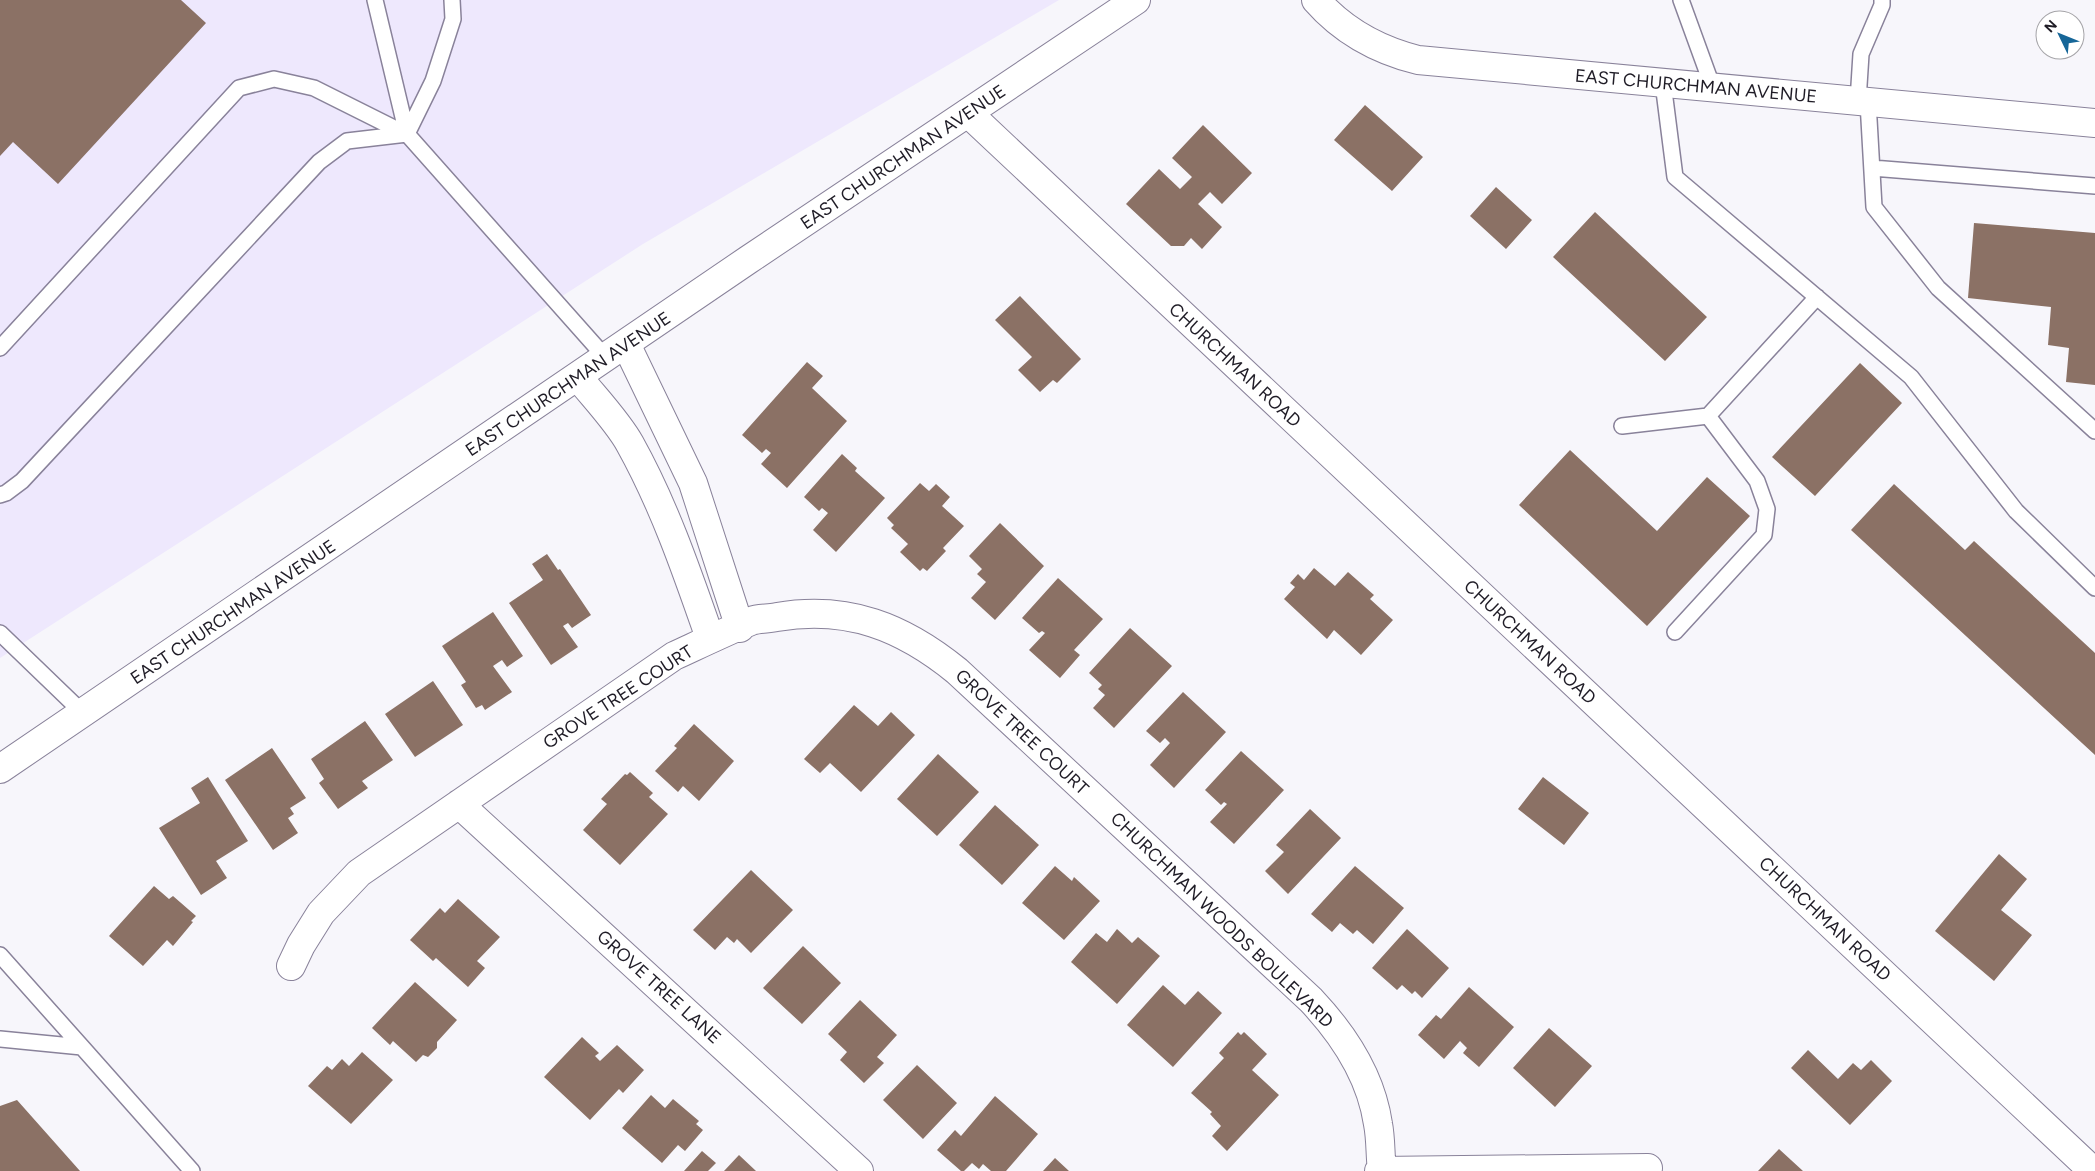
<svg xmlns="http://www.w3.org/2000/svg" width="2095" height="1171" viewBox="0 0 2095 1171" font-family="Figtree,sans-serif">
<rect width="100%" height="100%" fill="#f7f6fb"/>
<!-- built -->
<path fill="#eee8fd" d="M0,0H1059L643,244L0,658Z"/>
<!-- building -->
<path fill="#8b7165" d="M0,0H181L206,23L58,184L13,142L0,156Z
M1365,105L1423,157L1392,191L1334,140Z
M1203,125L1252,173L1222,204L1210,192L1198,204L1222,227L1202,249L1191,238L1184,246H1171L1126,204L1159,169L1180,189L1192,177L1172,158Z
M1496,187L1532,220L1506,249L1470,216Z
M1595,212L1707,317L1665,361L1553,257Z
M1974,223L2095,233V385L2066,382L2069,348L2048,345L2051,307L1968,298Z
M1020,296L1081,359L1057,383L1053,380L1040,392L1018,370L1032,357L995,320Z
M807,362L823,376L812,388L847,421L787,488L761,464L771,453L766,449L762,453L742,435Z
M1860,363L1902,403L1815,496L1772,457Z
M1570,450L1657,531L1707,477L1750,516L1647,626L1519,505Z
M842,454L857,468L855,471L885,498L836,552L813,530L828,513L822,508L819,511L804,497Z
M920,483L929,491L936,484L950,497L942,506L964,526L943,548L946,551L927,571L923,568L920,571L900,552L908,544L891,528L894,525L887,518Z
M1894,484L1965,550L1974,541L2095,653V755L1851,530Z
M1000,523L1044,566L995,620L971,598L986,582L977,574L982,569L969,556Z
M547,554L558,570L560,569L591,615L572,628L568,623L563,626L578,647L551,665L509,603L543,580L532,564Z
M1314,568L1335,586L1348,572L1374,595L1370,599L1393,620L1361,655L1334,630L1327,639L1284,599L1295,587L1290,583L1298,574L1304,580Z
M1058,578L1103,619L1074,650L1080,655L1060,678L1029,650L1045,633L1042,631L1039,633L1022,618Z
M493,612L523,656L507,667L502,660L493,666L512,692L485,710L482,705L476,708L461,685L466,682L442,646Z
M1130,628L1172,666L1114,728L1093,708L1105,695L1098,689L1102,685L1089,673Z
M433,681L463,725L415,757L385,714Z
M1183,692L1226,732L1174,788L1150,765L1170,743L1165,738L1160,743L1146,731Z
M854,705L878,726L891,712L915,735L861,792L830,763L820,773L804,759Z
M365,721L393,760L362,781L368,788L338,809L319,783L324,779L311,759Z
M694,724L734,761L699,801L683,786L678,792L655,771L677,748L674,746Z
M272,748L306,798L290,808L294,814L288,818L298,833L273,850L225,780Z
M1241,751L1284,790L1234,844L1210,822L1227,804L1224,802L1221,805L1205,790Z
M938,754L979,792L937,836L897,799Z
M630,772L653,793L649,797L668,814L620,865L583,830L607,804L601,799L625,774L627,775Z
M208,777L248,841L216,861L227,878L201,895L159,828L200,803L191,788Z
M1543,777L1589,813L1564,845L1518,809Z
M995,805L1039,845L1002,885L959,845Z
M1310,809L1341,838L1288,894L1265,871L1284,852L1276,845Z
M1999,854L2027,879L2001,910L2032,935L1994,981L1935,931Z
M1055,866L1072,881L1074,877L1100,901L1064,940L1022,903Z
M1355,866L1404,908L1373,944L1357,930L1353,934L1340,923L1332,932L1311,914Z
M751,870L793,910L751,953L737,939L734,943L727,937L715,950L693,930Z
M154,886L169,899L173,896L196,916L191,921L193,922L173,946L167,940L143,966L109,936Z
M458,899L500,937L477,961L485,968L468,987L436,958L433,961L410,940L440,908L445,913Z
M1117,929L1132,943L1138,937L1160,956L1117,1004L1071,962L1096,933L1107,942Z
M1407,929L1449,968L1422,998L1415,991L1412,994L1402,985L1397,990L1372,968Z
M803,946L841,983L802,1024L763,988Z
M415,982L457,1020L437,1042V1048L428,1057L423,1055L416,1062L393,1041L390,1045L372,1028Z
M1163,985L1185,1005L1198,991L1222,1013L1173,1067L1127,1025Z
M1469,987L1514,1027L1479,1067L1463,1053L1467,1048L1460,1041L1444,1059L1418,1035L1436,1015L1441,1019Z
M860,1000L897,1035L877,1057L884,1063L864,1083L840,1060L847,1052L828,1034Z
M1549,1028L1592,1066L1555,1107L1513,1068Z
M1238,1032L1241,1035L1244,1032L1267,1054L1252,1070L1279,1095L1227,1151L1212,1136L1221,1126L1210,1114L1212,1112L1191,1093L1224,1058L1219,1053Z
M582,1037L599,1053L595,1056L600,1061L617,1045L644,1070L623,1093L619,1089L590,1120L544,1077Z
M1808,1050L1838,1079L1853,1063L1861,1070L1871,1060L1892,1081L1850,1125L1791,1068Z
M362,1052L393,1080L351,1124L308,1086L327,1066L332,1070L342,1059L349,1066Z
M917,1065L957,1103L923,1139L883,1100Z
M651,1095L665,1108L673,1099L699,1121L696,1124L703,1130L685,1151L678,1145L662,1163L622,1128Z
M995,1096L1038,1134L1006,1171H991L983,1164L979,1169L972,1163L964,1171H961L937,1150L955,1130L961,1136Z
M17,1100L80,1171H0V1106Z
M1779,1149L1803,1171H1758Z
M702,1151L716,1163L708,1171H684Z
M739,1155L756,1171H724Z
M1055,1158L1069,1171H1043Z"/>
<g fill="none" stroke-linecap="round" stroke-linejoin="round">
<!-- lane casing -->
<g stroke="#89829a" stroke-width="18">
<path id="lane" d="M375,0L407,134
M452,0L453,19L433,81L407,134L606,358
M1681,0L1713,88
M1663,83L1675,177L1911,377L2016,511L2095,588
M1858,101L1861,54L1882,5V0
M1868,102L1874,207L1938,288L2095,431
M1872,168L2095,186
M0,348L239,88L274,79L314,88L406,134
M1622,426L1708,416L1817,297
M0,495L6,493L22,481L319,162L347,141L407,134
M1675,632L1764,535L1767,509L1757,481L1708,416
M0,633L83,713
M0,955L82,1047
M0,1039L82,1047L192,1171"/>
</g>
<!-- street casing -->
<g stroke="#89829a" stroke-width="30">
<path id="street" d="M1316,0C1344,32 1378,50 1418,60L2095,123
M968,113L2093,1171
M626,344L693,483L740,628
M578,377C594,397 618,422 630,444C664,505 687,572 710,638
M459,804L859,1171
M291,966L301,945L321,913L359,873L674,656C700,644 725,632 751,621C759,618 769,619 777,617C848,605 903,627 957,671L1311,1000C1344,1035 1371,1076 1378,1124C1381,1139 1380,1155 1382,1171
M1379,1171L1648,1168"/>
</g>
<!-- secondary casing -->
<g stroke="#89829a" stroke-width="30">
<path id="secondary" d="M0,769L748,260L1136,0"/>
</g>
<!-- lane -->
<use href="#lane" stroke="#fff" stroke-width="15"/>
<!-- street -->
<use href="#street" stroke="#fff" stroke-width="28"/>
<!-- secondary -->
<use href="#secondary" stroke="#fff" stroke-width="28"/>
</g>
<g text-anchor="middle" stroke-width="5" stroke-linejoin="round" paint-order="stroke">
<!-- street labels -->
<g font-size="18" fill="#1f1c26" stroke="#fff">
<text transform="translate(1696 86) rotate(5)" y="6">EAST CHURCHMAN AVENUE</text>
<text transform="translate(903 157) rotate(-34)" y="6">EAST CHURCHMAN AVENUE</text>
<text transform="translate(1235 365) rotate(43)" y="6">CHURCHMAN ROAD</text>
<text transform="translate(568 384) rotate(-34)" y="6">EAST CHURCHMAN AVENUE</text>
<text transform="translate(233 612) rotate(-34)" y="6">EAST CHURCHMAN AVENUE</text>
<text transform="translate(1530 642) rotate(43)" y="6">CHURCHMAN ROAD</text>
<text transform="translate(618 697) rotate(-33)" y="6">GROVE TREE COURT</text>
<text transform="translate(1022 732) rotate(43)" y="6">GROVE TREE COURT</text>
<text transform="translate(1825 919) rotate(43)" y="6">CHURCHMAN ROAD</text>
<text transform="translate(1222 920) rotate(44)" y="6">CHURCHMAN WOODS BOULEVARD</text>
<text transform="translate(659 987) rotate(42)" y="6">GROVE TREE LANE</text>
</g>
</g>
<!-- north arrow -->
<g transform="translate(2060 35) rotate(313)"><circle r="24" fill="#ffffff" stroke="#a5a4a8"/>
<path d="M0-4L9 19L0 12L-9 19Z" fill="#166698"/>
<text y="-8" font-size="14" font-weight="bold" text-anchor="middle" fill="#1f1c26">N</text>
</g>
</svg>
